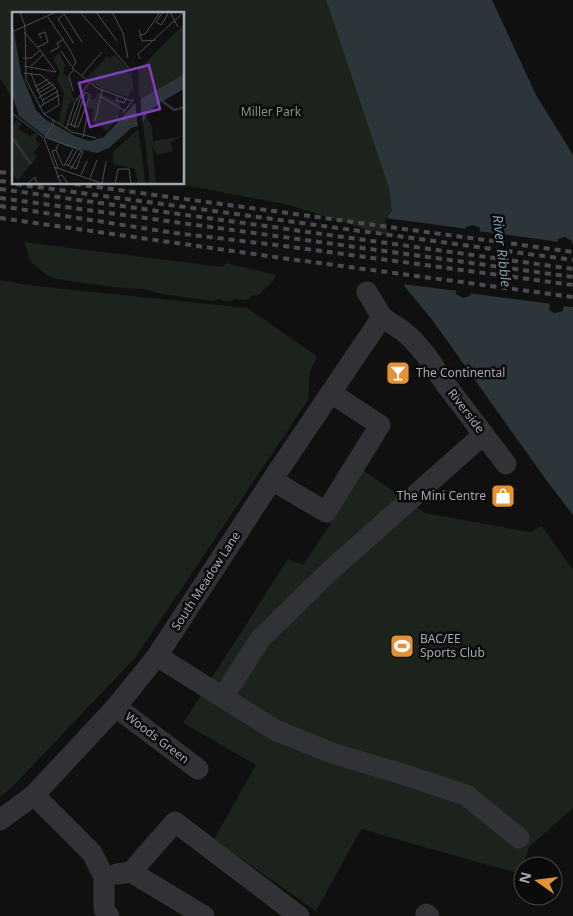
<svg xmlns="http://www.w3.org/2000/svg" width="573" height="916" viewBox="0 0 573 916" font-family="'Noto Sans',sans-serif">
<rect width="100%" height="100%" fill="#101011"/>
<!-- green -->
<path fill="#1c231d" d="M0,0H326L389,188L392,211L388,216V218L391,237L289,205L179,184H184V14H14V100L0,79Z
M24,242L223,267L226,263L276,275C274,283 264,288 259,295H253C248,300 243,301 236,299C230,303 225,302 219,299L213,301L183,297L162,294L143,289L113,287L56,279L47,275L32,263L29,259L27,249Z
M0,280L27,285L247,308L317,356L310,372L308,400L135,658L12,787L0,797Z
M360,468L425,513L530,532L542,526L573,570V808L529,847L520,874L361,829L316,911L214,839L256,765L183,723L288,559L303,565L331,523L321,518Z"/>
<!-- water -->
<path fill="#2c353a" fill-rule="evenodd" d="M326,0H492L536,95L573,155V515L544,477L433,321L405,287L393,260L391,237L388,218V216L392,211L389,188ZM473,225L480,228L470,296L463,298L456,294L466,227ZM565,237L572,241L563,311L554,313L549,310L558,239Z"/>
<!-- pier -->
<path fill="#101011" d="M385,218L468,229L459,291L401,284L390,260L389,238Z
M477,231L560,242L552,304L468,293Z
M569,243L573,244V307L561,306Z"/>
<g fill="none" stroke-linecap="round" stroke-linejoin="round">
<!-- minor -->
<path stroke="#313236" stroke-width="21" d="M367,292L382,317L403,331L413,340L426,355L447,386L506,464
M272,480L326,512L380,425L331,393
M157,656L275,730L332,753L402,774L466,795L519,838
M223,697L261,638L331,570L484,434
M116,707L198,769
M34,795L92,853L104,877V909L109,916
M0,820L34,795L116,707L157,656L272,480L382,317
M131,872L175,822L299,916
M117,874L131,872L204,916
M426,914L429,916"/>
<!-- rail -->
<path stroke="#4a4c50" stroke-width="4" stroke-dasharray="6 5" stroke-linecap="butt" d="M0,172L14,174
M0,181L14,183
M16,184L573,260
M75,184L573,252
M0,189L573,269
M0,198L573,277
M0,206L175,233L284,246L573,285
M0,218L282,258L573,297"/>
</g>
<!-- icons -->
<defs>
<g id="bar-square" transform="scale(1.25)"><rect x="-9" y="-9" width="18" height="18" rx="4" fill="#e39336" stroke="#0b0b0c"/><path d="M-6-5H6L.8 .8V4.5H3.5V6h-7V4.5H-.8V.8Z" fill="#fff"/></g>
<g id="shop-square" transform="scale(1.25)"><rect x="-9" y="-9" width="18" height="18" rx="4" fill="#e39336" stroke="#0b0b0c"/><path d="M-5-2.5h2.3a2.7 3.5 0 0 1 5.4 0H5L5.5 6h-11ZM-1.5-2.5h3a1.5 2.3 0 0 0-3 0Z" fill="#fff"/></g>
<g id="stadium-square" transform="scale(1.25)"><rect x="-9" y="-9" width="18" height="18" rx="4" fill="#e39336" stroke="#0b0b0c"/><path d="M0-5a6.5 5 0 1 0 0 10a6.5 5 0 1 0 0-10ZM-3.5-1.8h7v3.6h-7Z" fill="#fff"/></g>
</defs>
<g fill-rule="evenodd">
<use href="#bar-square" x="398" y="373"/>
<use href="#shop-square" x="503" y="496"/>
<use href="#stadium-square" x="402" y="646"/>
</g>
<g text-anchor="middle" stroke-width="5" stroke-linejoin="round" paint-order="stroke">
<!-- park labels -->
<g font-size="12" fill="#7c9b7a" stroke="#0b0b0c">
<text x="271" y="116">Miller Park</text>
</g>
<!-- poi labels -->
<g font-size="12" fill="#a2a8b1" stroke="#0b0b0c" text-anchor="start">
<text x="416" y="377">The Continental</text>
<text x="486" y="500" text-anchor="end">The Mini Centre</text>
<text x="420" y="643">BAC/EE<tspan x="420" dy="14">Sports Club</tspan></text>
</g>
<!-- street labels -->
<g font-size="12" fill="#a2a8b1" stroke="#0b0b0c">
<text transform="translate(466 411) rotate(53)" y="4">Riverside</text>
<text transform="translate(206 581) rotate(-57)" y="4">South Meadow Lane</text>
<text transform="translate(157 738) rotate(37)" y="4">Woods Green</text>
</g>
<!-- water labels -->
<g font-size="14" font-style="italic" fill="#7b9aaa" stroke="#0b0b0c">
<text transform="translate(502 251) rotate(83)" y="5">River Ribble</text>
</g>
</g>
<!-- overview -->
<g transform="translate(12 12)">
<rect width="172" height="172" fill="#101011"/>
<path d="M172,12V62L127,88L126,58ZM47,41L53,53L51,61L58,66L60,84L64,87L57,92L51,114L47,110L52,81L45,68L48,60L41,46ZM102,43L116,56V63L119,60L122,80L119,78L116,85L89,76L74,67L95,44L98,46ZM85,81L108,90L107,105L95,119L80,110L81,97L73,95L77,86L83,88ZM135,106L140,115L141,129L170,124L159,130L161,139L145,143L140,133L144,172H138L131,112ZM5,107L10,111L6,117L19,125L22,121L26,123L23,128L28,132L21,141L25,145L6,168L0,162V115ZM126,117L131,151L133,172H126L123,157L101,152V140Z" fill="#1c231d"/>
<path d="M0,8L9,61L24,98L34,108L63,124L78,129L92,125L125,89L172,62V77L149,90L136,101L130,113L119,116L97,136L85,141L54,134L35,126L7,104L0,82Z" fill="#2c353a"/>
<path d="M128,85L131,115L126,117L123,87Z" fill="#101011"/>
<path fill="none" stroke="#2c353a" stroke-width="2.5" d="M150,89L162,98L173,95M0,125L19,152"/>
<path fill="none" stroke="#4a4d51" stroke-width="1" d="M44,0L13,14L14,68L32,102L60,120L84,126M68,0L117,56M84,0L105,29M100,0L111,21L116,46M151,0L144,10L149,13L156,2L154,0M158,0L166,15M52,2L46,7L62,32M52,2L70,30M36,5L58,38L64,50L60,56L85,76L120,89M127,18L130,29L144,28M0,20L13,14L8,0M12,20L27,37M127,24L134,21L148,0M26,35L36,30L33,20L27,22L29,26M49,39L59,54M38,40L47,35L45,31L52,27M11,46H19L28,38L44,60M128,47L126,42L172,0M12,54L44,60M19,54L32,42M12,61L29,63L45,78L47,93L32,102M19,62L32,92M69,64L90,40M23,75L36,67M24,79L39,70M61,79L57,63L62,57M27,81L42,72M88,84L113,99M106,84L104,88L112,91L114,86M26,86L44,75M31,88L46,79M27,95L47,83M0,101L32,126L49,172M111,101L122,87M83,109L90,78M56,112L66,115L78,83L73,80M59,113L69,84M62,116L73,80M54,117L63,90L77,71M33,125L71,139L64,157L53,152M33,125L42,111L40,108M71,125L75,104M46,132L44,138L51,154M44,138L40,139L46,156M52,154L61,137M56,154L65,138M42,155L92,172M59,157L69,139M69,163L75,149M45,165L50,163L56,172M78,166L85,148M15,172L23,165L25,172M90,172L94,149M103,172L106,157H117L119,172"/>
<path fill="#813fbd" fill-opacity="0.15" stroke="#813fbd" stroke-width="2.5" d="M137,53L148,97L78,115L67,71Z"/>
<rect width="172" height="172" fill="none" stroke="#a2a8b1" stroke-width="2.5"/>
</g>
<!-- north arrow -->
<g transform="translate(538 881) rotate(284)"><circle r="24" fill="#0b0b0c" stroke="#474a4e"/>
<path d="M0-4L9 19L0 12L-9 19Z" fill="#e39336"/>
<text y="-8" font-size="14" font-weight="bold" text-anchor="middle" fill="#a2a8b1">N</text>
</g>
</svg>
